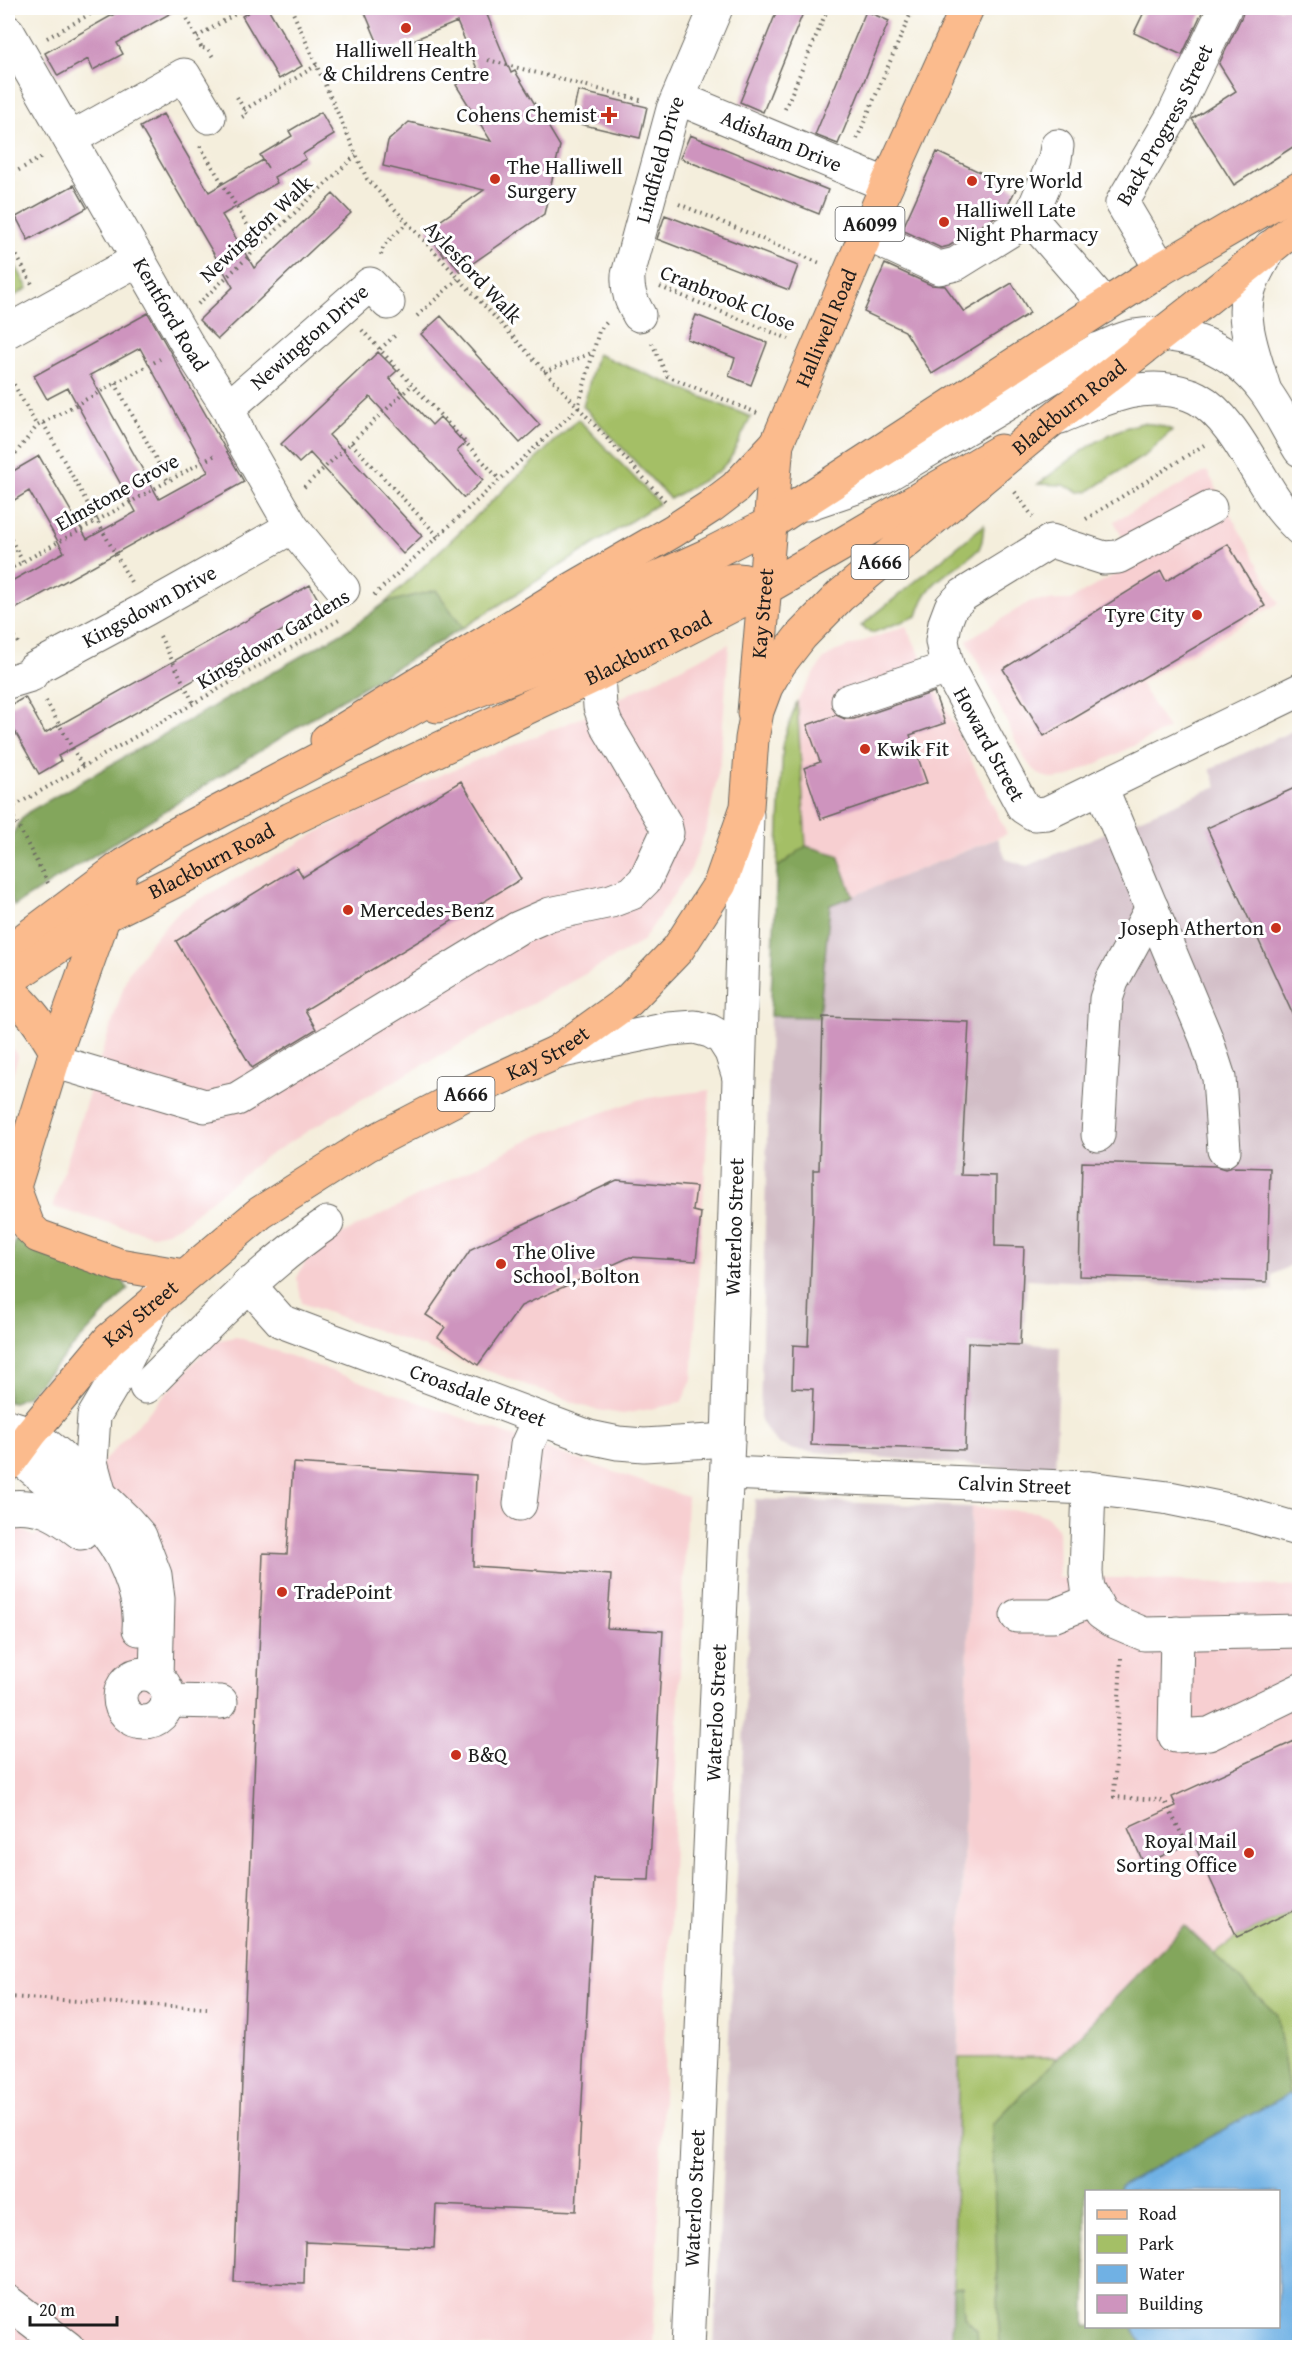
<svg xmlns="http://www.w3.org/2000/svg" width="1307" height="2355" viewBox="0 0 1307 2355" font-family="'Gentium Book Plus',serif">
<rect width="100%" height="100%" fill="#fff"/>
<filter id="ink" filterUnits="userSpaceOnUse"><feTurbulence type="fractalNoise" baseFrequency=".0167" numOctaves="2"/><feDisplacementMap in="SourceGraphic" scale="12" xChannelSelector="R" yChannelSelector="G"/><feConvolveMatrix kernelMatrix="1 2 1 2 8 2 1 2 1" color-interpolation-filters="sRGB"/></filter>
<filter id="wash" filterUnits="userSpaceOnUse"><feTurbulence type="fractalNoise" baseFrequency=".008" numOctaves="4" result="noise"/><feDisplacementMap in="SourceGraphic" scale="24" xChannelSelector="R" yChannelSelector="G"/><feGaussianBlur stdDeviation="1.35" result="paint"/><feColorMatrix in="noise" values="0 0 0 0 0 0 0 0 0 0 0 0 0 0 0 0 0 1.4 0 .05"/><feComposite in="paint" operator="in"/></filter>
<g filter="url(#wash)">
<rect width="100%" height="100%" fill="#f4eedc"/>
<!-- built -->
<path fill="#f7cfd1" d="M1207,471L1279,603L1140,683L1168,729L1069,777L1054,779L1042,776L1030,766L1023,756L967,640L1031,601L1070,600L1135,563L1114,521Z
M906,626L1007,834L853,896L838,855L806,846L797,701L823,660L834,652Z
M729,644L720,763L707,827L691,869L642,942L334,1115L261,1160L182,1224L167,1232L152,1235L52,1207L128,973L151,942L179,911L327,827L416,785L578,719Z
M8,1041L18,1057L8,1088Z
M710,1090L692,1380L681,1403L623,1414L592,1409L302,1303L297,1278L311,1250L539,1135L641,1099Z
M237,1337L579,1460L687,1497L653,2347L8,2348V1540L18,1527L34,1537L214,1341Z
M971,1507L1036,1512L1048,1517L1058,1529L1059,1578H1119L1299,1587V1908L1237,1937L1214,1954L1185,1926L1058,2057L959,2058Z"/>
<!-- industrial -->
<path fill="#d2bdc6" d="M1299,728V1261L1272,1275L1273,1291L1027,1279L1023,1343L1060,1347L1055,1472L794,1450L779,1444L769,1434L760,1418L770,1016L819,1017L830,905L998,838L1006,859L1027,866L1217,786L1210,769Z
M755,1499L971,1507L952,2347H714Z"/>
<!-- green -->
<path fill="#a4bf66" stroke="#606e41" stroke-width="1.5" d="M8,252L28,288L8,300Z
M597,354L751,417L730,459L718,472L670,499L583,406Z
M578,419L659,503L463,628L436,591L385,603Z
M1142,423L1159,425L1172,430L1147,454L1089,491L1080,492L1063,485L1038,484C1070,461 1102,431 1142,423Z
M984,525L982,541L979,549C951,575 928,576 917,616L872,633L861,626Z
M797,701L806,846L777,868L783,742Z
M1299,1908V2100L1289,2094L1277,2015L1214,1954L1237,1937Z
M1058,2057L992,2125L1000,2347H978L977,2330L964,2317L962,2288H953L959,2058Z"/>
<!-- forest -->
<path fill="#83a65b" stroke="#50613c" stroke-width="1.5" d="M436,590L463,628L336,703L14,906C1,876 4,835 28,812L352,627L385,603Z
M806,846L838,855L853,896L830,905L819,1017L770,1016L777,868Z
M16,1239L53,1259L85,1273L122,1279L128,1289L27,1396L12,1403L8,1402V1263Z
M1185,1926L1277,2015L1289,2094L1120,2186L1119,2191L1086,2192V2326L1133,2327L1143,2347H1000L992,2125Z
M962,2287L964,2317L977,2330L978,2347H952L953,2288Z"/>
<!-- water -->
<path fill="#70b1e4" stroke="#466680" stroke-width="1.5" d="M1289,2094L1300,2100L1299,2347H1143L1133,2327L1278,2326V2192L1119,2191L1120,2186Z"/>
<g id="blocks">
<!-- building -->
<path fill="#ce94be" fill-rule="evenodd" d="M125,8H180L117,43L123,54L93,70L88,59L58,76L45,53Z
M256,8H268L302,66L279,79L242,16Z
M363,8H490L485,10L511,73L515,71L560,146L544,214L460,272L447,254L444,256L427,230L484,190L383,166L388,141L409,122L491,141L456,85L478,71L457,22L382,53Z
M778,8H805L763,112L740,102Z
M1146,8H1204L1182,55L1134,33Z
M1244,8H1299V143L1234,185L1192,119L1236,91L1219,64L1242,16Z
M866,11L889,21L838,144L815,135Z
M578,91L647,107L640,138L571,122Z
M321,112L334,135L303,154L306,159L274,177L277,183L222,215L254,268L333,194L351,213L218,339L199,320L233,287L140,127L163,114L209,192L263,160L268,168L260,155L292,136L289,131Z
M690,135L828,190L819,214L680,158Z
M937,152L1016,189L1007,206L995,217L949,246L941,248L902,230Z
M74,185L87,208L28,240L16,217Z
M665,215L798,266L789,290L657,239Z
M885,264L931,285L945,286L964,312L1012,283L1030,313L932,374L905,331L864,312Z
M148,313L244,482L8,613V583L64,552L29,491L8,504V474L39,456L87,539L136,512L68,388L47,399L34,376ZM140,348L208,472L159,499L90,375Z
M696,315L767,343L751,385L729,376L735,358L687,339Z
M441,316L540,425L520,443L421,334Z
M378,352L397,371L389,378L432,425L440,417L465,444L457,451L483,480L464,498L370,397L329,435L422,536L403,554L310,453L299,463L281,444Z
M1228,544L1265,606L1044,736L1003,669L1161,571L1166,581Z
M310,585L323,608L58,756L61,761L39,774L8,719V707L25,697L45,733Z
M934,692L945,723L910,735L927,783L821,819L804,768L820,762L807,725L836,715L845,719H854Z
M461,781L521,879L305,1010L316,1029L252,1068L176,941L297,867L303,877Z
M1299,786V1028L1207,828Z
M823,1017L969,1022L961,1175L996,1176L995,1246L1024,1247L1020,1345L968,1343L965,1450L811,1445L813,1389L792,1388L793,1345L808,1346L813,1214V1170H819Z
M1082,1162L1215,1166L1225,1169L1232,1167L1270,1168L1267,1282L1079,1276Z
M617,1180L696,1187L693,1211L701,1213L696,1261L630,1257L521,1306L478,1365L438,1337L445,1327L426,1315L471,1249Z
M293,1463L476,1475L473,1566L611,1575L607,1628L663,1631L649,1880L594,1879L576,2211L436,2205L434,2248L305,2242L304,2284L234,2282L263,1553L287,1554Z
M1299,1739V1908L1237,1937L1193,1842L1144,1864L1128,1828L1176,1806L1172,1797Z"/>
</g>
</g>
<g filter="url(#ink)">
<use href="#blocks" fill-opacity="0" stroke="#68665f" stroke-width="1.5"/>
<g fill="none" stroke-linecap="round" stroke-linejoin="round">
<!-- minor casing -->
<g stroke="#68665f" stroke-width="35">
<g id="minor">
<path id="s1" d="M8,32L187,344L228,408L242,440L292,527L343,589"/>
<path id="s2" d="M678,98L887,185"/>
<path d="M70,139L184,75L209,117"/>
<path d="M1057,146L1055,159L1030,218L1094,292L1103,307"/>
<path d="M866,234L939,268L956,264L1030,218"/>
<path id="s3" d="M1161,269L1122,203L1175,112L1225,8"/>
<path id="s4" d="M639,315C631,301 627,291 628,275L673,109L716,8"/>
<path d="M8,331L139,259"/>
<path d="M1264,388C1254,354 1237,316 1252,281C1257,269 1264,258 1270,247"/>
<path id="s5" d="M228,408L370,284L388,303"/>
<path d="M1060,417C1082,408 1106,397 1129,392C1150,387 1178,388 1197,398C1233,417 1255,473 1278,504C1284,513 1292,521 1300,529"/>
<path d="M807,504L880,479L1099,349C1110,345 1122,338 1134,336C1185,328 1233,349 1264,390C1278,408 1288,431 1300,450"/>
<path id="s6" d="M1210,508L1118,557L1104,558L1051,541L963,595L951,607L945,623L942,641L945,656L948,668L1023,807L1034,814L1047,813L1300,690"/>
<path id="s7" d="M8,682L31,675L34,669L146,609L292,527"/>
<path d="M848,701L948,668"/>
<path d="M1101,787L1206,1038L1219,1078L1224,1150"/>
<path d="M557,1052L669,1029L695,1027L710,1031L722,1038L731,1052L738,1074"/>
<path d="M53,1061L205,1106L237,1099L518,928L550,914L611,901L632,893L645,880L667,833L665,824L606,724L600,707L598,674"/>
<path d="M1098,1135L1106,999L1112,981L1152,908"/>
<path id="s8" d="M248,1284L281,1321L589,1437L618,1443L644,1445L728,1440"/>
<path d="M146,1387C204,1329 259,1270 327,1223"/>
<path d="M8,1426L31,1433L59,1455L125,1519L140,1536L155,1575L158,1599L156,1677"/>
<path d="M8,1442L15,1454C42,1477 71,1499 97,1523C122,1547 142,1594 139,1629"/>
<path id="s9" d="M727,1473L1089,1488L1169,1498L1238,1512L1300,1530"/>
<path d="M1089,1488L1086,1573L1088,1588L1101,1613L1111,1620L1144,1634L1300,1631"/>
<path d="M100,1495L91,1462L94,1416L122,1369L157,1298"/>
<path d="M520,1504L527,1445L539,1419"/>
<path d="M8,1507C41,1504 55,1513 81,1533"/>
<path d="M1017,1616H1053L1093,1600"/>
<path d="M1177,1633L1175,1736L1209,1734L1300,1690"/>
<circle cx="144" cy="1698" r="24"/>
<path d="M168,1701L221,1702"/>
<path d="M8,2302L68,2348"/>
<path id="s10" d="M688,2348L728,1440L747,815"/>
</g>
</g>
<!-- major casing -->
<g stroke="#68665f" stroke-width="35">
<g id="major">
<path d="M437,706L538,667L709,586C734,579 740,576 764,589"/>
<path id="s11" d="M754,713L777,443L887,185L967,8"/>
<path d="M327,740L569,591L673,531L710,507L735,488L777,443"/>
<path d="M8,952L124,865"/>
<path id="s12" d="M8,980L104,916L177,880L291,819L598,674L764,589L839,546L1000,451"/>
<path d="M8,990C29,1007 42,1027 56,1051"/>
</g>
</g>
<!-- highway casing -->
<g stroke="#68665f" stroke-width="35">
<g id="highway">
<path d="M14,1188L28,1226L38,1236L119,1265L184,1276"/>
<path d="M8,1206L56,1051L104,916L124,865L163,841L374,730L548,632L620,595L706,556L769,524L1161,269L1300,188"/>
<path id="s13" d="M8,1464L31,1433L109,1340L260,1213L367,1145L463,1095L557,1052L628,1001L678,949L720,884L747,807L752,739L757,711L766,687L780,663L801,636L840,596L1053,419L1208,298L1300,224"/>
</g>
</g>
<!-- path -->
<path stroke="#68665f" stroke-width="4" stroke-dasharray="1.5 4.5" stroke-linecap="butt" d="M182,8L202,49
M291,8L367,179L665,501
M918,8L931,13
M197,37L245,8
M47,38L101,8
M203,48L208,49L213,57
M488,60L644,101
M237,97L247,114L239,119
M785,109L828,8
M244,110L317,65
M857,139L913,8
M200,146L260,246
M8,176L44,156
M679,204L822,264
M8,240L32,284
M381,255L384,245L407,223
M660,287L789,339
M198,304L356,155
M417,316L458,279
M362,330L500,480
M652,343L667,376L757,413
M380,349L398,333
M544,372L594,352
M8,374L37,426
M115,383L168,481
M43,423L131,582
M351,443L438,536
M8,463L37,426L160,359
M304,487L412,385
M1015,492L1033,517
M1086,519L1204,445
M8,534L23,562
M8,570L217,454
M374,595L578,408L599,331L608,321
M8,626L18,643
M160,636L194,704
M46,701L83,767
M48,883L9,809L341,619
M1121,1658L1114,1797L1160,1800L1166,1803L1187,1845
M8,1997L207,2008"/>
<!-- minor -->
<use href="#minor" stroke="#fff" stroke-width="33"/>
<!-- major -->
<use href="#major" stroke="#fbbb8d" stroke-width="33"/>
<!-- highway -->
<use href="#highway" stroke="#fbbb8d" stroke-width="33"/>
</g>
</g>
<!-- markers -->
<g fill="#c8321e" stroke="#fff" stroke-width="2">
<circle cx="406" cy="28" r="6"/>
<path d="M606 106h6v6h6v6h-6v6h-6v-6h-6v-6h6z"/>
<circle cx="495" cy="179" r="6"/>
<circle cx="972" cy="181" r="6"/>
<circle cx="944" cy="222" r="6"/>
<circle cx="1197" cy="615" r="6"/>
<circle cx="865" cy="749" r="6"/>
<circle cx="348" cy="910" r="6"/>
<circle cx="1276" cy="928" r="6"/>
<circle cx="501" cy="1264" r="6"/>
<circle cx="282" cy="1592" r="6"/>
<circle cx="456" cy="1755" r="6"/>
<circle cx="1249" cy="1853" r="6"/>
</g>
<g text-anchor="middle" stroke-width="6" stroke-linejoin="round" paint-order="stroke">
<!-- shield labels -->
<g fill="#fff" stroke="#606060" stroke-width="1.5">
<rect x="835.5" y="207" width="69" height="34" rx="4.5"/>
<rect x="851.5" y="545" width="57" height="34" rx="4.5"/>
<rect x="437.5" y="1077" width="57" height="34" rx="4.5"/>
</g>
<g font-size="20" font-weight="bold" fill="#1c1c1c">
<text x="870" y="231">A6099</text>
<text x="880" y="569">A666</text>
<text x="466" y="1101">A666</text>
</g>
<!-- poi labels -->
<g font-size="21" fill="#1c1c1c" stroke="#fff" text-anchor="start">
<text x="406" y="57" text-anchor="middle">Halliwell Health<tspan x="406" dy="24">&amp; Childrens Centre</tspan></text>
<text x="597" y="122" text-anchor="end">Cohens Chemist</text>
<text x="507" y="174">The Halliwell<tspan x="507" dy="24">Surgery</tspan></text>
<text x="984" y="188">Tyre World</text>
<text x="956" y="217">Halliwell Late<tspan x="956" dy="24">Night Pharmacy</tspan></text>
<text x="1185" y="622" text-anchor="end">Tyre City</text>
<text x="877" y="756">Kwik Fit</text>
<text x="360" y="917">Mercedes-Benz</text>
<text x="1264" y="935" text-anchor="end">Joseph Atherton</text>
<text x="513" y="1259">The Olive<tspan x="513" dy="24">School, Bolton</tspan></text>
<text x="294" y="1599">TradePoint</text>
<text x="468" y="1762">B&amp;Q</text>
<text x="1237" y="1848" text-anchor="end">Royal Mail<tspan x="1237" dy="24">Sorting Office</tspan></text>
</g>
<!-- street labels -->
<g font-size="21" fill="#1c1c1c" stroke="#fff">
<text dy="7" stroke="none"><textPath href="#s3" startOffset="166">Back Progress Street</textPath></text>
<text dy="7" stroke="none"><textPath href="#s2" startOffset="112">Adisham Drive</textPath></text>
<text dy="7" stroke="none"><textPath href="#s4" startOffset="162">Lindfield Drive</textPath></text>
<text transform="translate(256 229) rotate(-43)" y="7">Newington Walk</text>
<text transform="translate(473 272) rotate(47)" y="7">Aylesford Walk</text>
<text transform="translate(728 298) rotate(22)" y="7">Cranbrook Close</text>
<text dy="7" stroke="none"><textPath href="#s1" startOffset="326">Kentford Road</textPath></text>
<text dy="7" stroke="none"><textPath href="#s11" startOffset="396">Halliwell Road</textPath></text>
<text dy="7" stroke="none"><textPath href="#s5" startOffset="108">Newington Drive</textPath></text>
<text dy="7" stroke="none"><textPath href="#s13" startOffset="1551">Blackburn Road</textPath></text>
<text transform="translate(117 492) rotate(-29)" y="7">Elmstone Grove</text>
<text dy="7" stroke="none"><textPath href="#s7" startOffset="162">Kingsdown Drive</textPath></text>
<text dy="7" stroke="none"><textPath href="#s11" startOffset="100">Kay Street</textPath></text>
<text transform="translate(273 639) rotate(-31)" y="7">Kingsdown Gardens</text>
<text dy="7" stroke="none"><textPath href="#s12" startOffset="722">Blackburn Road</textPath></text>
<text dy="7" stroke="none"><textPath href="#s6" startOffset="444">Howard Street</textPath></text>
<text dy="7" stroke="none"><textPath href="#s12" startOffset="236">Blackburn Road</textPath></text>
<text dy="7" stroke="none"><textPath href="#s13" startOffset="687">Kay Street</textPath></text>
<text dy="7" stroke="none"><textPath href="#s10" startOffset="1122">Waterloo Street</textPath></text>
<text dy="7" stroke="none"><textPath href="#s13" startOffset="201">Kay Street</textPath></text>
<text dy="7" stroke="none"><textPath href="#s8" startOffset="260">Croasdale Street</textPath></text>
<text dy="7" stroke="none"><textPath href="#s9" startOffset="288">Calvin Street</textPath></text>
<text dy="7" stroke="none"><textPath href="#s10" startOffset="636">Waterloo Street</textPath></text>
<text dy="7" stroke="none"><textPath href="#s10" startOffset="150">Waterloo Street</textPath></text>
</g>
</g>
<!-- margin -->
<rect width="1307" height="2355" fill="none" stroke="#fff" stroke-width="30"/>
<!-- legend -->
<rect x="1085" y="2190" width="195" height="138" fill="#ffffff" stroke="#a4a4a4" stroke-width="1.5"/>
<rect x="1097" y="2210" width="30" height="9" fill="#fbbb8d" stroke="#a4a4a4" stroke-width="1.5"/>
<text x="1139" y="2220" font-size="18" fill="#1c1c1c">Road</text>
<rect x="1097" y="2235" width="30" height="18" fill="#a4bf66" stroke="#a4a4a4" stroke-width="1.5"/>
<text x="1139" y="2250" font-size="18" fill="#1c1c1c">Park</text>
<rect x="1097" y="2265" width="30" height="18" fill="#70b1e4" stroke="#a4a4a4" stroke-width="1.5"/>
<text x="1139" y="2280" font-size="18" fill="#1c1c1c">Water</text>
<rect x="1097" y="2295" width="30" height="18" fill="#ce94be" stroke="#a4a4a4" stroke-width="1.5"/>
<text x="1139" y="2310" font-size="18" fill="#1c1c1c">Building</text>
<!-- scale -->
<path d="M30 2316v9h87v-9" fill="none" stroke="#1c1c1c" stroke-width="3"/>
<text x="39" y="2316" font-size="18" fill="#1c1c1c" stroke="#ffffff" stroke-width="4.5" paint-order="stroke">20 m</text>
</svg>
